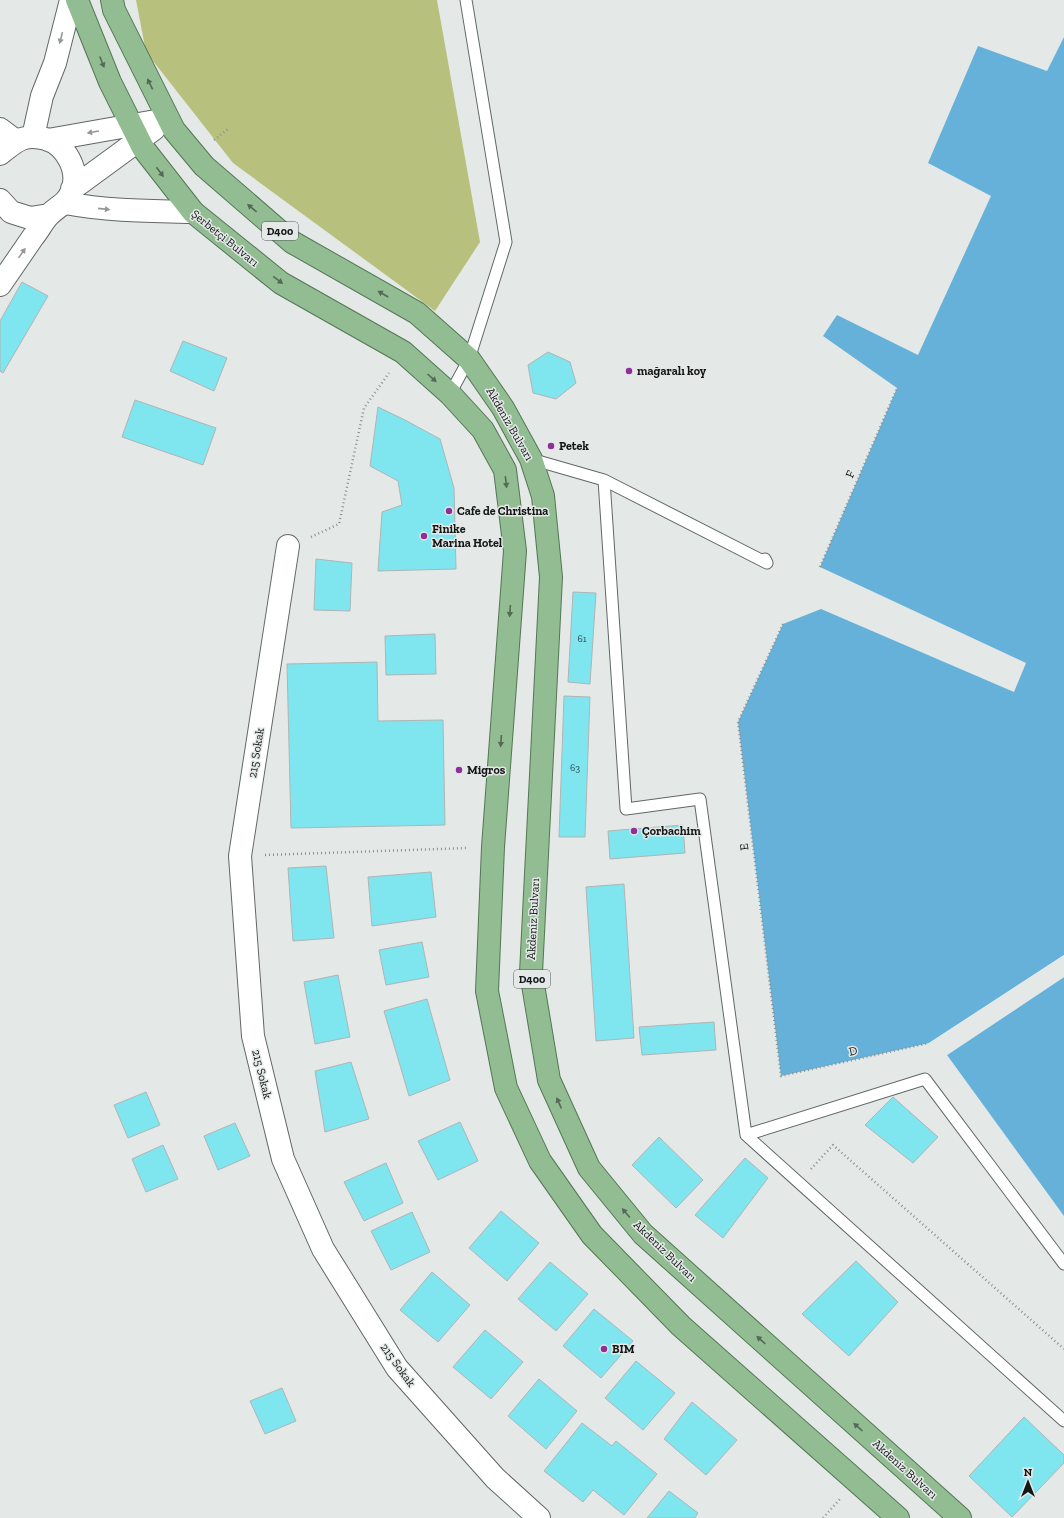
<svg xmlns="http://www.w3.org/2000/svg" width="1064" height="1518" viewBox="0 0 1064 1518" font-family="'Zilla Slab',serif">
<rect width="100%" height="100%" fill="#e4e9e8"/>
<!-- green -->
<path fill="#b7c07c" d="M136,0H437L480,242L435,311L233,163L146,52Z"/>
<!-- water -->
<path fill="#66b1da" d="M1064,37V955L929,1043L781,1076L738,722L783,624L821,609L1014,692L1026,663L820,567L897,388L823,336L837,315L918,355L991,196L928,163L978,46L1047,71Z
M1064,977V1216L947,1055Z"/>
<!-- pier -->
<path fill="#e4e9e8" d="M1064,955V958L931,1044L929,1043Z
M1064,975V977L947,1055L945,1053Z"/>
<!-- building -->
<path fill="#7fe5ef" stroke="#afb5b5" d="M22,282L48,296L3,373L0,371V321Z
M183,341L227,358L214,391L170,371Z
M548,352L570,362L576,383L556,399L533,393L528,365Z
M135,400L216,428L203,465L122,437Z
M378,407L405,420L440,439L454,488L456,569L378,571L382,512L402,505L398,481L370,466Z
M316,559L352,563L350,611L314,610Z
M573,592L596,593L590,684L568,682Z
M435,634L436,674L386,675L385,636Z
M377,662L378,721L443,720L445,825L291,828L287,664Z
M564,696L590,697L585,837H559Z
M683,825L685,853L610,859L608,831Z
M326,866L334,938L293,941L288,868Z
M431,872L436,917L372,926L368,877Z
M624,884L634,1038L596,1041L586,887Z
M422,942L429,977L386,985L379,950Z
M338,975L350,1037L315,1044L304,982Z
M427,999L450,1080L409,1096L384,1011Z
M714,1022L716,1050L642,1055L639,1027Z
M351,1062L369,1119L325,1132L315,1071Z
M146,1092L160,1125L128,1138L114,1105Z
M893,1097L938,1137L913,1163L865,1125Z
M460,1122L478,1161L438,1180L418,1141Z
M235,1123L250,1156L218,1170L204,1136Z
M659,1137L703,1180L676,1208L632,1165Z
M163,1145L178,1179L146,1192L132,1159Z
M745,1158L768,1178L723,1238L695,1215Z
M386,1163L403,1203L364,1221L344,1182Z
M501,1211L539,1243L507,1281L469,1248Z
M412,1212L430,1252L391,1270L371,1231Z
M856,1261L898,1302L849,1356L802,1314Z
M550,1262L588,1294L556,1331L518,1299Z
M432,1272L470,1305L438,1342L400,1310Z
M594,1309L633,1341L601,1378L563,1346Z
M485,1330L523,1362L491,1399L453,1367Z
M636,1361L675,1393L643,1430L605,1398Z
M539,1379L577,1411L546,1449L508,1416Z
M282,1388L296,1421L265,1434L250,1401Z
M692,1402L737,1440L706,1475L664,1439Z
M1024,1417L1064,1455V1463L1012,1517L969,1476Z
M582,1423L612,1446L616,1441L657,1474L624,1515L593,1490L583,1502L544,1471Z
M669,1491L698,1513L695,1518H647Z"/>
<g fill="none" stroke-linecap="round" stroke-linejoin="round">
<!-- service casing -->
<g stroke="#626766" stroke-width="13">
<path id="service" d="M450,394L469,359L506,242L466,0
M531,459L604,480L767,563L765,559
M604,480L626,809L700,799L746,1135L1064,1421
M746,1135L925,1079L1064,1264"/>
</g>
<!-- minor casing -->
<g stroke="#626766" stroke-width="24">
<path id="minor" d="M0,129L16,141
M65,203C108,211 149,211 193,212
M288,546L240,856L253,1036L283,1159L323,1249L397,1368L495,1478L539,1518"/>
</g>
<!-- tertiary casing -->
<g stroke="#626766" stroke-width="24">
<path id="tertiary" d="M33,137L42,96L55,63L71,0
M48,140L167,119
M0,154C16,141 24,133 46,139C66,145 80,171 72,191C66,205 59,205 49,215C43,221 39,230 33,237C22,253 11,269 0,285
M72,189L154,129
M0,200L11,212L30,218L49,215"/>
</g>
<!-- trunk casing -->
<g stroke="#547755" stroke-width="24">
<path id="trunk" d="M77,0L110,82L143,148L193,212L281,283L403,352L450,394L483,430L505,470L515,551L493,847L487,991L506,1088L540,1161L592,1235L681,1326L898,1518
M112,0L114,10L174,130L204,166L292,242L417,313L469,359L503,408L531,459L543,496L551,577L531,973L549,1080L589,1168L643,1234L960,1518"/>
</g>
<!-- path -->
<path stroke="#8c908f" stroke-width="2.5" stroke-dasharray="1 3" stroke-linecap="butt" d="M214,140L228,129
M311,537L339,524L364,408L389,373
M820,567L897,388
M783,624L738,722L781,1076L929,1043
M265,855L468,848
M811,1169L833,1145L1064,1349
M823,1518L840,1499"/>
<!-- service -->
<use href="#service" stroke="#fff" stroke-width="11"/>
<!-- minor -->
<use href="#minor" stroke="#fff" stroke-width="22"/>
<!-- tertiary -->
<use href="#tertiary" stroke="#fff" stroke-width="22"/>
<!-- trunk -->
<use href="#trunk" stroke="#92bc92" stroke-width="22"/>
</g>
<!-- one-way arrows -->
<defs><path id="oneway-solid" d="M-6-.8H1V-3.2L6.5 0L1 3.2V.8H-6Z"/></defs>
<g fill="#969797">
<use href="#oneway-solid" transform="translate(61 38) rotate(104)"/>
<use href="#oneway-solid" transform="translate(93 132) rotate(170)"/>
<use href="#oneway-solid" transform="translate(104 209) rotate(6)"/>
<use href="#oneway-solid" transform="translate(22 253) rotate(-55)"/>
</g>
<g fill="#546a54">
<use href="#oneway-solid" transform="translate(102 62) rotate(68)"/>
<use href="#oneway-solid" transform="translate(150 84) rotate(-116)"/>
<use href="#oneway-solid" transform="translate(160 172) rotate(53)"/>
<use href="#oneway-solid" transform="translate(252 208) rotate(-140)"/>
<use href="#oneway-solid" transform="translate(278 280) rotate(37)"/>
<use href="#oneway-solid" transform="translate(383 294) rotate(-150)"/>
<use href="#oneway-solid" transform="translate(432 378) rotate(42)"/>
<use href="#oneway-solid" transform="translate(506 482) rotate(83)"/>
<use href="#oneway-solid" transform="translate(510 611) rotate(94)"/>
<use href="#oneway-solid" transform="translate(501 741) rotate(94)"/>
<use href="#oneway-solid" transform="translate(559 1103) rotate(-114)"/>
<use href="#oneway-solid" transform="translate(626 1213) rotate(-130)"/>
<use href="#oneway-solid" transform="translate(761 1340) rotate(-138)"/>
<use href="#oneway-solid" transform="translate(858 1427) rotate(-138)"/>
</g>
<!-- markers -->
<g fill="#8e3099" stroke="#e4e9e8" stroke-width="1.5">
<circle cx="629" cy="371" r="4"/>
<circle cx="551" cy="446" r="4"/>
<circle cx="449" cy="511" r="4"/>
<circle cx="424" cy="536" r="4"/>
<circle cx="459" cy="770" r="4"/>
<circle cx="634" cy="831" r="4"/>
<circle cx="604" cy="1349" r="4"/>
</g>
<g text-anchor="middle" stroke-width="3" stroke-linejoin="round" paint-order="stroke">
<!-- number labels -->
<g font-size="10" fill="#304a4d">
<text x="582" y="642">61</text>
<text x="575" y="771">63</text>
</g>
<!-- shield labels -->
<g fill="#e4e9e8" stroke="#535656" stroke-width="1">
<rect x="262" y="222" width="36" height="18" rx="3"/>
<rect x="514" y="970" width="36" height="18" rx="3"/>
</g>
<g font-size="11" font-weight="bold" fill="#151717">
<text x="280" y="235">D400</text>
<text x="532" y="983">D400</text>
</g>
<!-- street labels -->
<g font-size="12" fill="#151717" stroke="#e4e9e8">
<text transform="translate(225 238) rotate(39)" y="4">Şerbetçi Bulvarı</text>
<text transform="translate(510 424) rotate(60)" y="4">Akdeniz Bulvarı</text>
<text transform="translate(850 474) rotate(-67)" y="4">F</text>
<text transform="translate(256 753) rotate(-81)" y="4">215 Sokak</text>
<text transform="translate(744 847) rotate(-97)" y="4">E</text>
<text transform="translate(533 919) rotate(-87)" y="4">Akdeniz Bulvarı</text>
<text transform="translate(853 1051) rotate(-12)" y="4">D</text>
<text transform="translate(262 1074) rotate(76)" y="4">215 Sokak</text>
<text transform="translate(665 1251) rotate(44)" y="4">Akdeniz Bulvarı</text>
<text transform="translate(398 1365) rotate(54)" y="4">215 Sokak</text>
<text transform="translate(905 1469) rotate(42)" y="4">Akdeniz Bulvarı</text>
</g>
<!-- poi labels -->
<g font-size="12" font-weight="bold" fill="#151717" stroke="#e4e9e8" text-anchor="start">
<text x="637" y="375">mağaralı koy</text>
<text x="559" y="450">Petek</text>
<text x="457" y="515">Cafe de Christina</text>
<text x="432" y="533">Finike<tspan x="432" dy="14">Marina Hotel</tspan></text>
<text x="467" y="774">Migros</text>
<text x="642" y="835">Çorbachim</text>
<text x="612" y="1353">BIM</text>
</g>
</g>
<!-- north arrow -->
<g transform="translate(1028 1482)" stroke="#e4e9e8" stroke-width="3" paint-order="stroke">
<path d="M0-3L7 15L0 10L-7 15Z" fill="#151717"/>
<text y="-6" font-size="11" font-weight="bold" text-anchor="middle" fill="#151717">N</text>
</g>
</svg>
